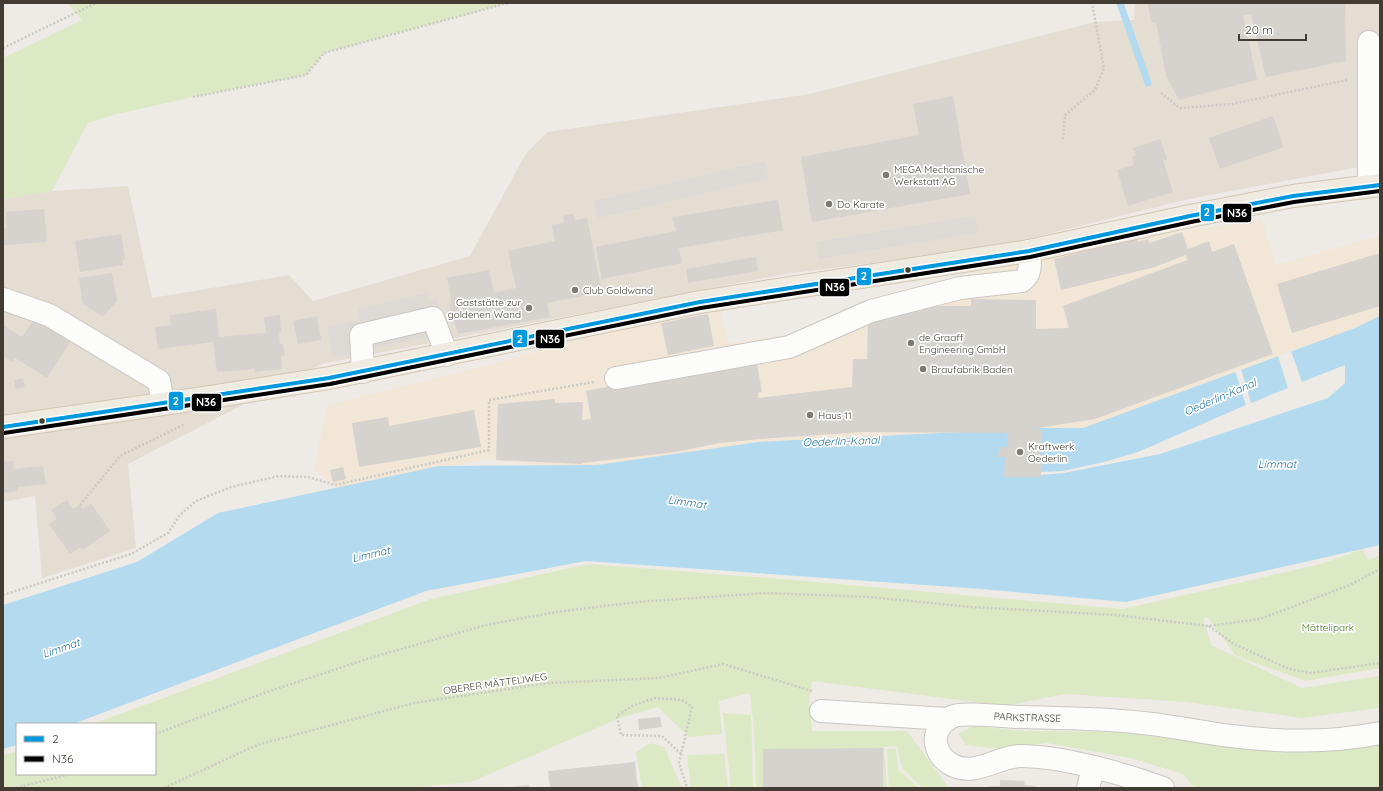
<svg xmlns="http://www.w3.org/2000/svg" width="1383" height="791" viewBox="0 0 1383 791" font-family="Quicksand,sans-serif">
<rect width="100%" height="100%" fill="#eeebe6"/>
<!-- residential -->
<path fill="#e3ddd2" d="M1135,3H1380V163L1189,199L991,248L785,274L322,364L128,464L136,548L42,578L35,496L3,502V199L52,191L128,186L152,298L289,275L313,301L470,256L525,155L547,132L810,94L1095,22L1134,20Z"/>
<!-- commercial -->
<path fill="#f2e6d7" d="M1262,219L1276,265L1380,235V316L1355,328L1151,471H596L484,459L341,491L314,470L327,405L493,364L611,330L719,307L729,343L784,336L927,283L1137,238Z"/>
<!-- green -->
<path fill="#dce9c4" d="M68,3H508L324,53L306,75L193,97L113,115L88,123L52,191L3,199V58L82,20Z
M1363,549L1368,560L1380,555V668L1305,681L1236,656L1207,617L1203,618L1211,645L1302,688L1379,676L1380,708L1302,718L1186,702L1065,694L1005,706L812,681L809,699L812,731H907L949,788H922L902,768L897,746L884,747L887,788H756L754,730L750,693L719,701L722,734L689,737L658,707L620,718L471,782L405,788H3V755L17,752V774H155V724H93L431,599L588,564L793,580L1123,609L1321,564Z
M723,713L751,715L753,788H731Z
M974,726L1024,731L1117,732L1247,748L1380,742V788H1195L1183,774L1130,758L1047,743L1001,749L966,745L958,734Z
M651,743L664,747L682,788H642L636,752Z
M887,749H896L898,770L919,788H889Z
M724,754L728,788H691L687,755Z"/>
<!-- parking -->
<path fill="#dddad6" d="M765,161L769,178L598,218L594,201Z
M975,216L978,233L819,259L816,242Z
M427,293L428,301L437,299L445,333L333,357L327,327L360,320L358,309Z"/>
<!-- water -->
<path fill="#b3daee" d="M1380,316V545L1126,602L981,589L586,561L426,591L73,724H17V745L3,749V605L137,562L218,513L439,466L597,465L759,442L1042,428H1083L1355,328Z"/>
<!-- pier -->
<path fill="#eeebe6" d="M1291,351L1302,382L1345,365V383L1328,398L1160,454L1064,473L1041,475V472L1063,471L1104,462L1138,452L1246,405L1235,371L1241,369L1251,403L1288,388L1278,356Z"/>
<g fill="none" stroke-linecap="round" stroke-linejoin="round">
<!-- stream -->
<path stroke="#b3daee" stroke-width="7" d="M1120,3L1148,83"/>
</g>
<!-- building -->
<path fill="#d6d2cd" d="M1151,3H1345L1346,61L1266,77L1251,14L1243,15L1257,80L1179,100L1166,76L1156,22H1151L1148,4Z
M953,96L970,194L812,222L801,157L919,135L913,104Z
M1273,116L1284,147L1220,169L1209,138Z
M1160,139L1167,159L1163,160L1173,192L1128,206L1117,170L1134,165L1132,157L1136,155L1133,148Z
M778,200L783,230L679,248L682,263L602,279L596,247L676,231L672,217Z
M44,209L47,242L3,245V228H7L6,212Z
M573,214L575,220L587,218L602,292L547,303L550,317L458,334L449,305L451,304V298L447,278L489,270L494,293L516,288L508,251L555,241L552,225L564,223L563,216Z
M1182,232L1188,249L1209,241L1212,252L1234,244L1273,354L1095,419L1032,429L1042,430L1041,477H1004L1005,457H998L999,447H1007V433L862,432L760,439L720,443L675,452L582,463V464L496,460L498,404L555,399V403L583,402L582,420L591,419L586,391L756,358L762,392L758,393V398L852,387L853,359H867L868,320L897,306H971V299L1036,300V329L1069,328L1063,306L1187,260L1186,255L1155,267L1061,290L1054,259L1137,238L1138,242L1148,239L1149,243Z
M121,234L125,259L122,260L123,265L80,272L75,241Z
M1380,253V306L1292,333L1277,284Z
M756,257L758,271L688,283L686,269Z
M112,273L117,301L103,317L83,304L79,278Z
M216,309L219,337L266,333L264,317L280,315L281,332L279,333L280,344H283L285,356H281L282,369L255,372V369L217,372L213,342L158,349L155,327L171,325L170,315Z
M708,314L714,346L668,355L661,323Z
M317,316L321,340L298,344L293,321Z
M35,318L70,342L47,378L15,358L13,362L3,356V325L22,337Z
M23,378L25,387L16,389L14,380Z
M474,410L481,447L359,467L352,423L388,417L389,426Z
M13,461L14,469L43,466L46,484L18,487V491L3,493V462Z
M343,467L346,479L333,482L330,470Z
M67,500L73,509L80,505L83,509L91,503L110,531L82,550L81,547L70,554L49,524L57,519L51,510Z
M660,717L662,727L639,730L638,719Z
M883,748V788H763V749Z
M635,762L638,788H550L548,771Z
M1000,780L1024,781L1025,785L1036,786V788H988V786H1000Z
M529,785V788H507V787Z"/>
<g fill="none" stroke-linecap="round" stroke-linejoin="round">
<!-- minor casing -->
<g stroke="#cac7c2" stroke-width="24">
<g id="minor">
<path d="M1369,186V42"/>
<path d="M3,299L49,315L159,381L163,403"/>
<path d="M363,372L361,335L433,318L447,355"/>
<path d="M616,378L789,347L871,311L960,288L1022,281C1032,273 1030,264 1029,251"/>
<path d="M821,711L947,719"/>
<path d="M1088,788L1093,768"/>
<path id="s1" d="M1163,788C1125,774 1061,756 1021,756C998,756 976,777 952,765C945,761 939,755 937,747C932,734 942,720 954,716C965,712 1007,717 1021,717C1062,718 1102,718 1143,723C1172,726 1201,732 1231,736C1279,742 1332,743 1380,733"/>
</g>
</g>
<!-- major casing -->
<g stroke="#d1c6b2" stroke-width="24">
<path id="major" d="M3,427L211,397L329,378L700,302L1029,251L1190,216L1293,196L1380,185"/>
</g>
<!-- path -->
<path stroke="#cccac5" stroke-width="2.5" stroke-dasharray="2 2" stroke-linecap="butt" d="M3,48L96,3
M1161,93L1180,108L1232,104L1347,80
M193,97L306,75L324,53L508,3
M1063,139L1065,115L1095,90L1104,68L1092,3
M80,505L120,456L185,424
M3,595L131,554L168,533L180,515L196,501L231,487L279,476L308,477L335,485L489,450V400L594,382
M1209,626L1234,644L1289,669L1311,673L1380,663
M155,734L264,693L373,657L486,625L556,612L637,602L766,593L869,597L972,607L1116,615L1208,626L1260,619L1350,585L1380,569
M681,754L662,736L621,735L617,716L632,706L655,698L682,700L692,707L679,763L687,788
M16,788L70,774
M164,788L257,745L414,703L548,683L659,678L723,664L812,691"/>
<!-- minor -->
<use href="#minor" stroke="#fcfcfb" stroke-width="22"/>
<!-- major -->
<use href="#major" stroke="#f0ebe1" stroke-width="22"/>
<!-- bus-1 casing -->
<g stroke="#fff" stroke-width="7">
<path id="bus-1" d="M3,427L329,378L700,302L1029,251L1190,216L1293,196L1380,185"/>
</g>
<!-- bus-2 casing -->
<g stroke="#fff" stroke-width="7">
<path id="bus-2" d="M4,433L330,384L701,308L1030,257L1191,222L1294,202L1380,191"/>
</g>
<!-- bus-1 -->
<use href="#bus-1" stroke="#0099df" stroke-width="4"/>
<!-- bus-2 -->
<use href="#bus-2" stroke="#000" stroke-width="4"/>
</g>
<!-- markers -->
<g fill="#7f7971" stroke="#fff" stroke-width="1.5">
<circle cx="886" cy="175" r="4"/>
<circle cx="829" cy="204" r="4"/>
<circle cx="575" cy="290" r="4"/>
<circle cx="529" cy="308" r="4"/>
<circle cx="911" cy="343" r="4"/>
<circle cx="923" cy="369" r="4"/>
<circle cx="810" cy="415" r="4"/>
<circle cx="1020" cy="452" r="4"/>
</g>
<g fill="#433c32" stroke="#fff" stroke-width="1.5">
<circle cx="908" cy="270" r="3.5"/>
<circle cx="42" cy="421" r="3.5"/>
</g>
<g text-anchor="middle" stroke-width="3.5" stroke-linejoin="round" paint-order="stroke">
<!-- poi labels -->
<g font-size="10" fill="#433c32" stroke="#fff" text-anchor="start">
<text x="894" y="173">MEGA Mechanische<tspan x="894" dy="12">Werkstatt AG</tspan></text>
<text x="837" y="208">Do Karate</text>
<text x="583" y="294">Club Goldwand</text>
<text x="521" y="306" text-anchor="end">Gaststätte zur<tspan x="521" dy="12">goldenen Wand</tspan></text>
<text x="919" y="341">de Graaff<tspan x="919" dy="12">Engineering GmbH</tspan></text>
<text x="931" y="373">Braufabrik Baden</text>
<text x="818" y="419">Haus 11</text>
<text x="1028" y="450">Kraftwerk<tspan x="1028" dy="12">Oederlin</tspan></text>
</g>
<!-- park labels -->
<g font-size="10" fill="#477624" stroke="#fff">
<text x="1328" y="631">Mättelipark</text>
</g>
<!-- street labels -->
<g font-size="10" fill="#433c32" stroke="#fff">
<text transform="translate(495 683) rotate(-8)" y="4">OBERER MÄTTELIWEG</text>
<text dy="4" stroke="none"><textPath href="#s1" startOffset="354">PARKSTRASSE</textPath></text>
</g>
<!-- water labels -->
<g font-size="11" font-style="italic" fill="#2879a9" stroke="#fff">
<text transform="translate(1220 397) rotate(-23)" y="4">Oederlin-Kanal</text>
<text transform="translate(841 441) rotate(-2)" y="4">Oederlin-Kanal</text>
<text x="1277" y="468">Limmat</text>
<text transform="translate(687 502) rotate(8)" y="4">Limmat</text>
<text transform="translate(371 554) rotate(-13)" y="4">Limmat</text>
<text transform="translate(61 648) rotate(-19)" y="4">Limmat</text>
</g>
</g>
<g stroke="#fff" stroke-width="1.5">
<rect x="1200" y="203" width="15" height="19" rx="4" fill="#0099df"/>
<rect x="1222" y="203" width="30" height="20" rx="4" fill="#000"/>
<rect x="856" y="267" width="16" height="19" rx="4" fill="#0099df"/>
<rect x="819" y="278" width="31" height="19" rx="4" fill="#000"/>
<rect x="512" y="329" width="16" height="19" rx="4" fill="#0099df"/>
<rect x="535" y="329" width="30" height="20" rx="4" fill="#000"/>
<rect x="168" y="391" width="16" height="20" rx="4" fill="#0099df"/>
<rect x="191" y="393" width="31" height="19" rx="4" fill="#000"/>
</g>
<g font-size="11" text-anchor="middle" font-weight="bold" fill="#fff">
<text x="1207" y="216">2</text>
<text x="1237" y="217">N36</text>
<text x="864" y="280">2</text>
<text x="835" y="291">N36</text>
<text x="520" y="343">2</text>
<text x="550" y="343">N36</text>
<text x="176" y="405">2</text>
<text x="206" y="406">N36</text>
</g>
<!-- border -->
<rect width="1383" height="791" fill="none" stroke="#433c32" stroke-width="8"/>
<!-- legend -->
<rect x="16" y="723" width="140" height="52" fill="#ffffff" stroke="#b4b1ad"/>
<rect x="24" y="736" width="20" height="6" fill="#0099df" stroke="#b4b1ad"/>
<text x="52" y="743" font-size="12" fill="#433c32">2</text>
<rect x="24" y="756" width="20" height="6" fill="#000000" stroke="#b4b1ad"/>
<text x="52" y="763" font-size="12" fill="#433c32">N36</text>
<!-- scale -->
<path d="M1239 34v6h67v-6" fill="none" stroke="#433c32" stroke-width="2"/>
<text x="1245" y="34" font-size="12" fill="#433c32" stroke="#ffffff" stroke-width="3" paint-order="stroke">20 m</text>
</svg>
